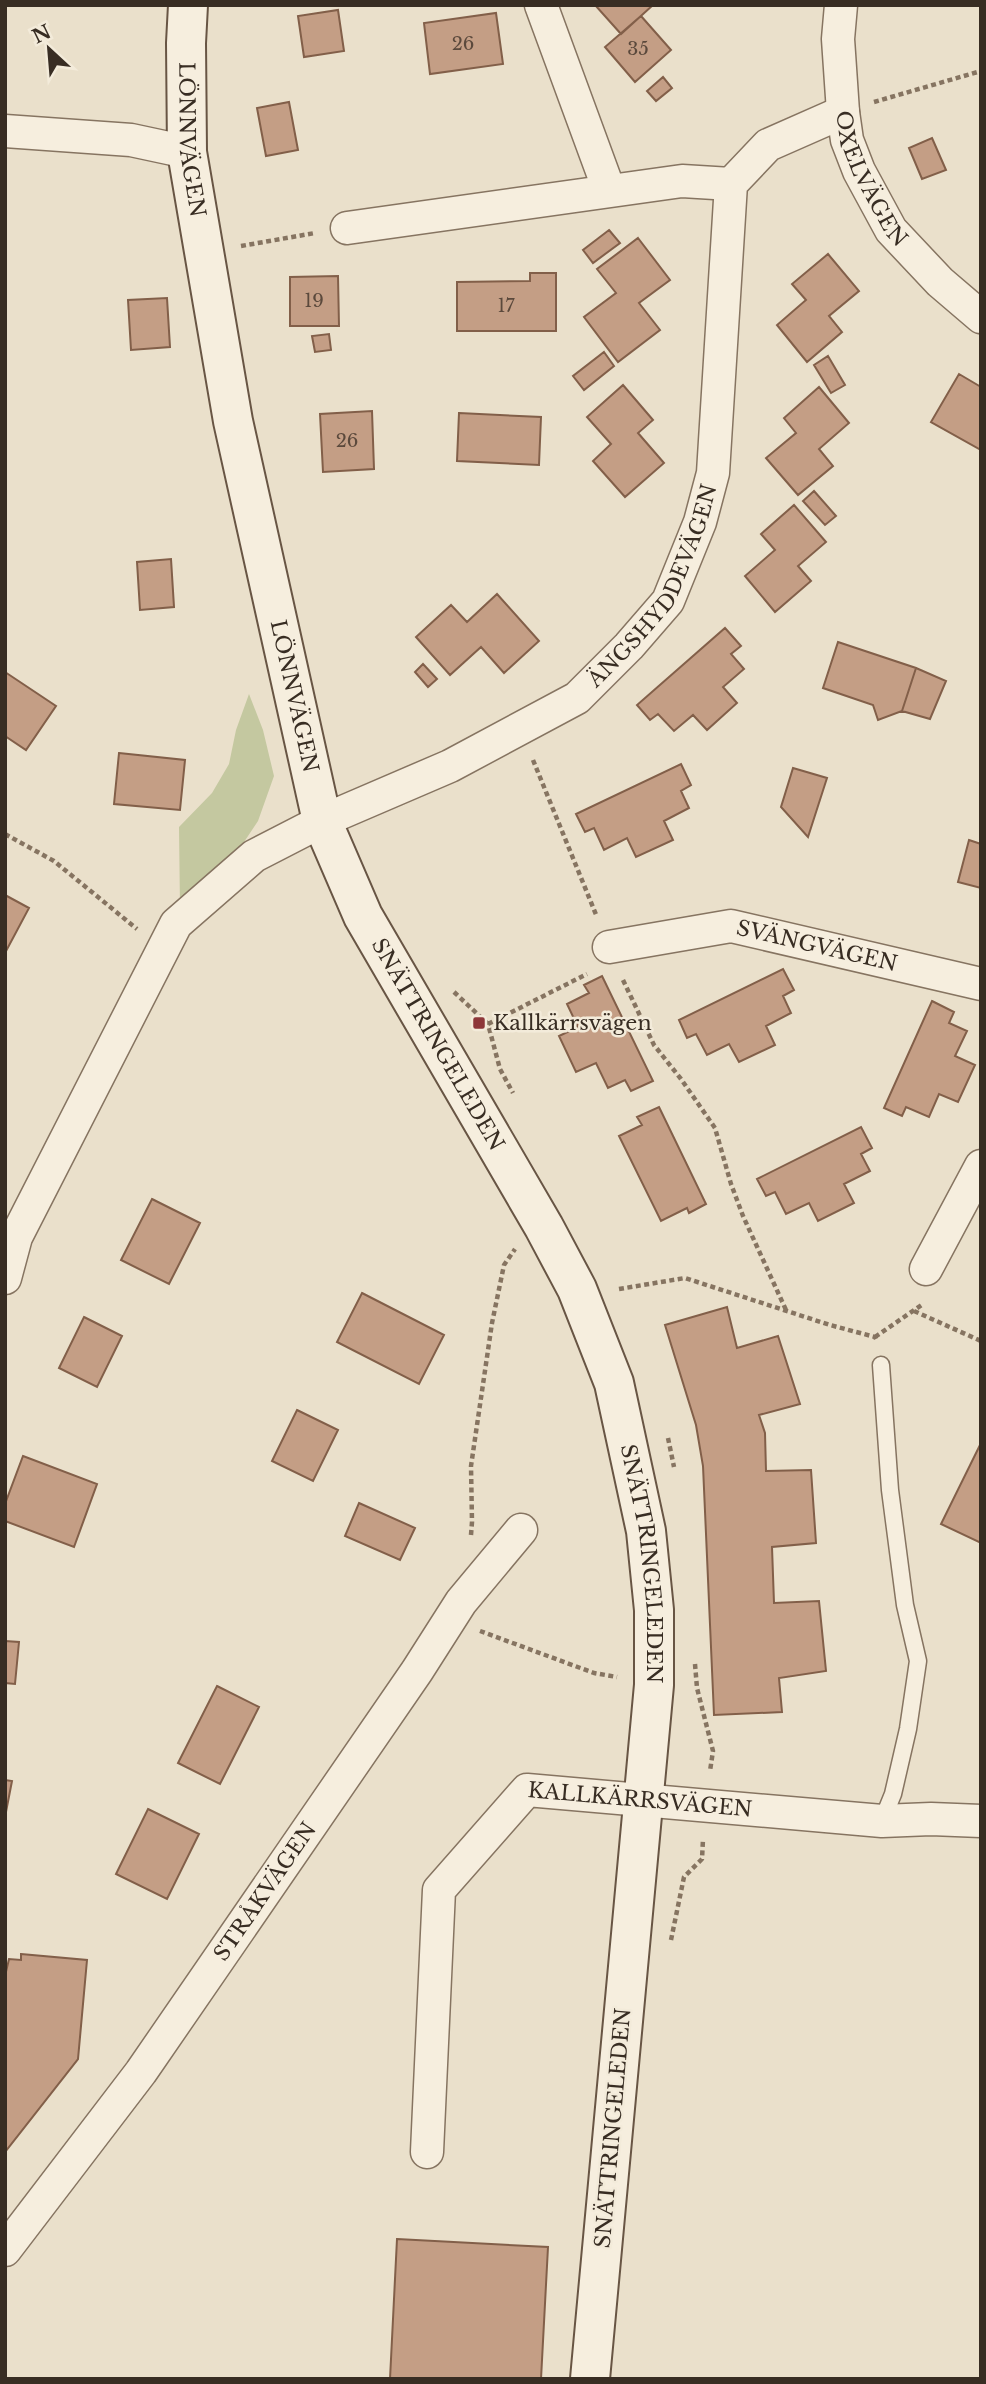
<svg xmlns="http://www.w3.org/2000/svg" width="986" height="2384" viewBox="0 0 986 2384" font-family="'Libre Baskerville',serif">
<rect width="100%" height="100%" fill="#eae0cb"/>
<!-- green -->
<path fill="#c4c8a0" d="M249,694L263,730L274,776L258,821L230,863L180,909L179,827L212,793L229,764L236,730Z"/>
<!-- building -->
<path fill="#c49e85" stroke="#825f49" stroke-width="2" d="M595,5H653L621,34Z
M338,10L344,51L304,57L298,16Z
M496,13L503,64L430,74L424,23Z
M641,16L671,50L635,82L605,47Z
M663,77L672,88L656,101L647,91Z
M289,102L298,150L266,156L257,108Z
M932,138L946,170L922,179L909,148Z
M609,230L620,243L593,263L583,250Z
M638,238L670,280L639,303L660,330L618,362L584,317L616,293L597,269Z
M828,254L859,291L829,316L842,332L807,362L777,325L806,300L792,284Z
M530,273H556V331H457V282L530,281Z
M338,276L339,326H290V277Z
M167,298L170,347L131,350L128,300Z
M329,334L331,350L315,352L312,336Z
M604,352L614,366L584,390L573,376Z
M828,356L845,385L831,393L814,365Z
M959,374L981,387V450L931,422Z
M623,385L653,420L638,433L664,463L625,497L593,461L611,444L587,417Z
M819,387L849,423L819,449L833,466L798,495L766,458L796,433L784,418Z
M372,411L374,469L323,472L320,414Z
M459,413L541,417L539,465L457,461Z
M814,491L836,516L825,525L803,501Z
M794,505L826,542L798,566L811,581L775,612L745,576L775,550L761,534Z
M171,559L174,607L140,610L137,562Z
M497,594L539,641L504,673L481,647L450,675L416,637L451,605L467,622Z
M725,628L741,646L731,654L744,669L723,687L737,703L707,730L693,715L674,731L658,714L650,720L637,705Z
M838,642L916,668L902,711L878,720L873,705L823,688Z
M423,664L437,679L428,687L415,672Z
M916,668L946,681L930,719L902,711Z
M5,672L56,706L26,750L5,736Z
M119,753L185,760L180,810L114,804Z
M681,764L691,785L681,791L689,808L664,821L673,840L636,857L627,838L604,850L594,828L585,832L576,814Z
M793,768L827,778L808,837L781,807Z
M969,840L981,844V888L958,882Z
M5,895L29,908L5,953Z
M783,969L794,990L783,996L791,1013L766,1026L775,1045L739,1062L729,1044L707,1055L696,1034L687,1038L679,1020Z
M602,976L653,1081L631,1091L625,1080L608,1088L596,1063L576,1072L559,1036L578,1027L567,1004L589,993L584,985Z
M932,1001L954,1012L949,1023L967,1031L955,1056L975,1065L958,1102L939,1094L929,1117L906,1107L902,1116L884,1108Z
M659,1107L706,1204L689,1213L687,1208L661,1221L619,1136L642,1125L637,1117Z
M861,1127L872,1148L861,1154L870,1171L844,1184L854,1203L818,1221L809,1203L786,1214L775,1192L766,1196L757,1179Z
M152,1199L200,1223L169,1284L121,1260Z
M362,1293L444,1335L419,1384L337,1342Z
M727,1307L737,1348L778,1336L800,1404L759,1415L765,1433L766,1471L811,1470L816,1543L772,1547L774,1603L819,1601L826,1671L779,1678L782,1712L714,1715L703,1466L696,1425L665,1325Z
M84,1317L122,1336L97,1387L59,1368Z
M297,1410L338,1430L313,1481L272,1461Z
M981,1443V1543L941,1524Z
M23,1456L97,1484L74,1547L5,1521V1504Z
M359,1503L415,1528L400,1560L345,1536Z
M5,1641L19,1642L15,1684L5,1683Z
M217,1686L259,1707L220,1784L178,1763Z
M5,1780L12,1781L5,1817Z
M148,1809L199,1834L167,1899L116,1874Z
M21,1954L87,1960L78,2059L5,2152V1976L9,1959L21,1960Z
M397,2239L548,2247L541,2379H390Z"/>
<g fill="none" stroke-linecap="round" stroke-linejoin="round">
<!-- lane casing -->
<g stroke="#867461" stroke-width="19">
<path id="lane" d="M881,1365L890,1490L905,1605L918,1661L908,1729L893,1794L882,1821"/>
</g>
<!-- street casing -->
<g stroke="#867461" stroke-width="35">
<g id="street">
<path d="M541,5L609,190"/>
<path id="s1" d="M841,5L838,39L843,112L847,140L859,171L891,230L940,282L981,317"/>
<path d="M5,131L131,140L187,152"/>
<path d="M347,228L682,181L731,184"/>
<path id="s2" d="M609,947L731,926L981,984"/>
<path d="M926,1269L981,1166"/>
<path id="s3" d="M5,1278L16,1237L176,924L254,856L322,821L450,766L577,698L629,646L668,601L700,522L713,473L731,184L768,145L843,112"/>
<path id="s4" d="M427,2152L439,1890L527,1790L882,1821L931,1819L981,1821"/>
<path id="s5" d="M5,2250L141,2072L417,1671L461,1602L521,1530"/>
</g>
</g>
<!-- secondary casing -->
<g stroke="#685544" stroke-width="42">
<g id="secondary">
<path id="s6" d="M188,5L186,43L187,152L233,421L322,821L363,916L544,1227L577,1289L614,1383L646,1531L654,1610V1685L590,2379"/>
</g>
</g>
<!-- path -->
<path stroke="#867461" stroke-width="4.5" stroke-dasharray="5 3.5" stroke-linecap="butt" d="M874,102L981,71
M241,246L315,233
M533,760L597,917
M5,834L54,861L137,929
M623,980L654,1045L681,1079L715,1128L731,1184L743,1216L786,1310
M454,992L488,1024L500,1069L513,1093
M488,1024L587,974
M619,1289L685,1278L830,1325L875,1337L876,1339
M914,1311L981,1341
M875,1337L923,1304
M668,1438L674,1467
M471,1535L472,1522L471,1466L492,1323L504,1265L515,1249
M480,1631L594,1673L617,1677
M695,1664L697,1688L713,1751L710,1771
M671,1940L684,1877L702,1859L703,1839"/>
<!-- lane -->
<use href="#lane" stroke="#f6eede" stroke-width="16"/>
<!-- street -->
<use href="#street" stroke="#f6eede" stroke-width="32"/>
<!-- secondary -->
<use href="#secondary" stroke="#f6eede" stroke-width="38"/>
</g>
<!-- markers -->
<rect fill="#8e3739" stroke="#f3ebda" stroke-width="2.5" x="472" y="1016" width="14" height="14" rx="3.5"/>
<g text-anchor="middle" stroke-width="5" stroke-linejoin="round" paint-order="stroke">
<!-- number labels -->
<g font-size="18" fill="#5b493c">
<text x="463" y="50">26</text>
<text x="638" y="55">35</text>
<text x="314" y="307">19</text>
<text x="506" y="312">17</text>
<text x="347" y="447">26</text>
</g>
<!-- street labels -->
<g font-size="21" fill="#382d23" stroke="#f3ebda">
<text dy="7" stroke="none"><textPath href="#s6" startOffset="135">LÖNNVÄGEN</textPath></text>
<text dy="7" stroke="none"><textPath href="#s1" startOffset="180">OXELVÄGEN</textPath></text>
<text dy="7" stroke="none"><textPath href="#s3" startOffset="996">ÄNGSHYDDEVÄGEN</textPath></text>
<text dy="7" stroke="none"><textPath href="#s6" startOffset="702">LÖNNVÄGEN</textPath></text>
<text dy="7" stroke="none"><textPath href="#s2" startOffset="212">SVÄNGVÄGEN</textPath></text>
<text dy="7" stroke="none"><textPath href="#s6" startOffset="1082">SNÄTTRINGELEDEN</textPath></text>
<text dy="7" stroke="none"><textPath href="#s6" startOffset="1648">SNÄTTRINGELEDEN</textPath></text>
<text dy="7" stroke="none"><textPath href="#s4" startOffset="509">KALLKÄRRSVÄGEN</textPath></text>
<text dy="7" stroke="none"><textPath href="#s5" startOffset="443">STRÅKVÄGEN</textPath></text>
<text transform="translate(613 2128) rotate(-85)" y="7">SNÄTTRINGELEDEN</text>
</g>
<!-- poi labels -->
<g font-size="21" fill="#382d23" stroke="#f3ebda" text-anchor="start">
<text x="493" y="1030">Kallkärrsvägen</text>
</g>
</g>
<!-- border -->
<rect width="986" height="2384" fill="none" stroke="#382d23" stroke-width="14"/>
<!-- north arrow -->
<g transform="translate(49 49) rotate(334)" stroke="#f3ebda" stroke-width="5" paint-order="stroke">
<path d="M0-5L12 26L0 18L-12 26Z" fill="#382d23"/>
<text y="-10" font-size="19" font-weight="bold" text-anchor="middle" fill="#382d23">N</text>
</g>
</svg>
